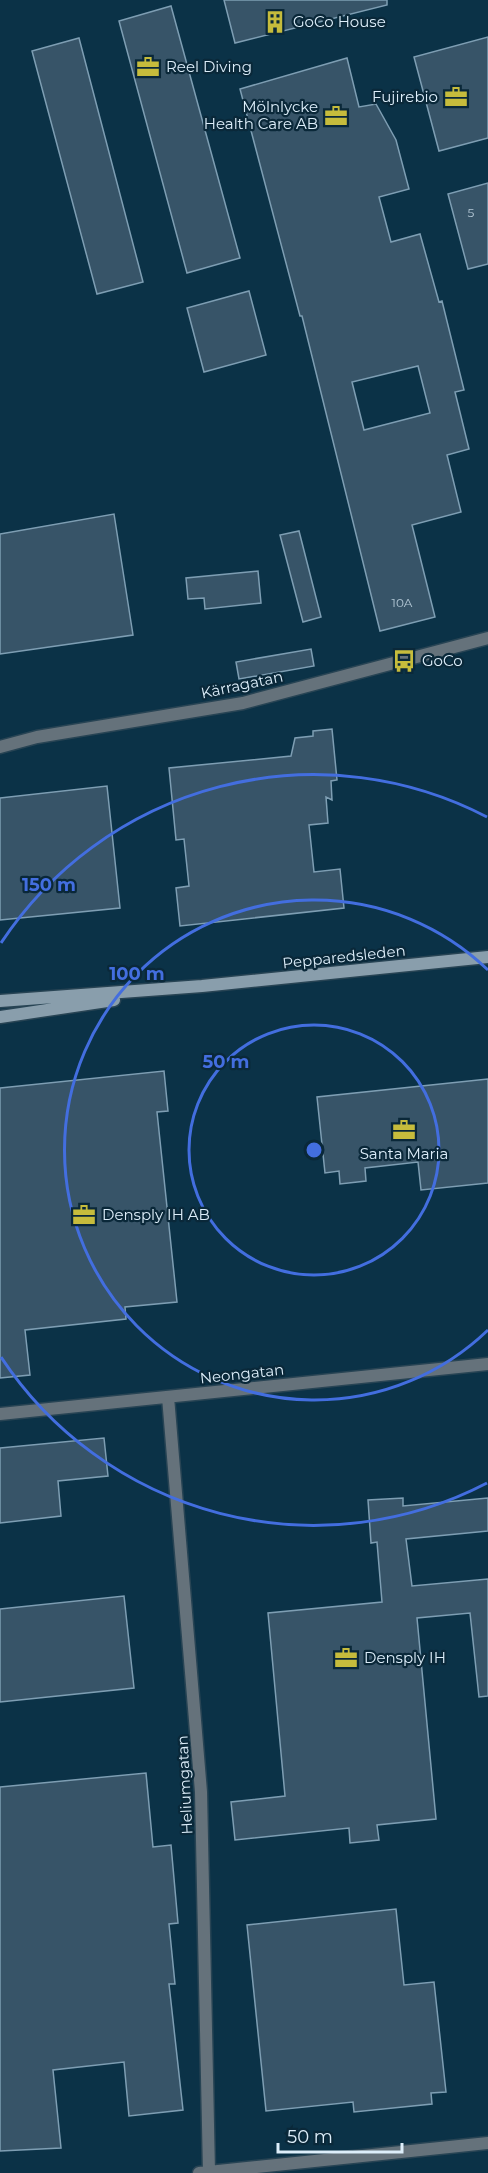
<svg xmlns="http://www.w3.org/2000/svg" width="488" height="2173" viewBox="0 0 488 2173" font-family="Montserrat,sans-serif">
<rect width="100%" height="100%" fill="#0a2839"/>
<!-- built -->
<path fill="#0b3247" d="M0,0H488V2173H0Z"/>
<!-- building -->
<path fill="#375468" stroke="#7e9eb3" stroke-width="1.5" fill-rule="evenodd" d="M224,0H387V5L235,43Z
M171,6L240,258L187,273L119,21Z
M488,37V138L439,151L414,57Z
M79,38L143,282L97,294L32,51Z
M347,58L359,107L376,104L396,140L409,189L379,197L391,242L420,234L439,302L442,301L464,390L455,392L469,449L447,455L461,512L412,525L435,617L380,631L302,316H300L240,89ZM418,366L430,413L364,430L352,382Z
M488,183V264L468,269L448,194Z
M249,291L266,355L204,372L187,308Z
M114,514L133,635L0,654V534Z
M299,531L321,617L303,622L280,535Z
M258,571L261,603L205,609L204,598L188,599L186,578Z
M311,649L314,666L239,679L236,662Z
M332,729L337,780L331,781L332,800L326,797L328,823L309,825L314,872L340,869L344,908L180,926L176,888L189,886L184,839L176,840L169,768L291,756L295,738L313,736V731Z
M107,786L120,908L0,920V798Z
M164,1071L168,1111L157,1112L177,1302L125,1307L126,1319L25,1330L30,1375L0,1378V1088Z
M488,1079V1183L421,1190L418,1162L365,1168L366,1181L340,1184L339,1171L325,1173L317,1097Z
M104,1438L108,1476L58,1481L61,1516L0,1523V1448Z
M403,1498V1506L488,1498V1531L406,1539L412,1586L488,1579V1696L479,1697L470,1613L417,1618L436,1819L377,1825L379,1840L350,1843L349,1828L235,1840L231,1802L285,1796L268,1613L382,1602L377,1542L371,1543L368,1500Z
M124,1596L134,1688L0,1702V1609Z
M146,1773L153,1847L171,1845L178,1923L169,1924L175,1984H169L183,2110L129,2116L124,2062L53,2070L61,2148L0,2151V1787Z
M396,1909L404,1985L434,1982L446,2092L431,2093L432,2104L354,2112L353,2102L266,2111L247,1925Z"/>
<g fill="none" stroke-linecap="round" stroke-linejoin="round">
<!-- street casing -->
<g stroke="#284454" stroke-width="15">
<path id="street" d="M0,747L37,737L243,703L488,638
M168,1397L201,1792L209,2172
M0,1414L488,1364
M199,2173L488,2143"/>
</g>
<!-- secondary casing -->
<g stroke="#284454" stroke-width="15">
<path id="secondary" d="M0,1001L202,986L488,957
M0,1017L114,1000"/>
</g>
<!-- street -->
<use href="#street" stroke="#65727b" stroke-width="12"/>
<!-- secondary -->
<use href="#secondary" stroke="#899eac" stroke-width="12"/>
</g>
<!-- distance rings -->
<g fill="none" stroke="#436edf" stroke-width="3">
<circle cx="314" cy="1150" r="125"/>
<path d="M488 1330A250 250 0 1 1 488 970"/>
<path d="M487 1483A375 375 0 0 1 1 1357M1 943A375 375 0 0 1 487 817"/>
</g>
<!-- icons -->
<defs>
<g id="building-bare" transform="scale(1.8)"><path d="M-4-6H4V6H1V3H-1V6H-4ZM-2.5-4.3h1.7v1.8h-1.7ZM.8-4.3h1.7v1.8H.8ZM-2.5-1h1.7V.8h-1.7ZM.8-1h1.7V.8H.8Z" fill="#c6bc3c" stroke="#0a2839" stroke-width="2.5" paint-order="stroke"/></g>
<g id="office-bare" transform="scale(1.8)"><path d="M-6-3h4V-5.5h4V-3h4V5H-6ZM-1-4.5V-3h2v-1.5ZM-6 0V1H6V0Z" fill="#c6bc3c" stroke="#0a2839" stroke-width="2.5" paint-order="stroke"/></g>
<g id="bus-bare" transform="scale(1.8)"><path d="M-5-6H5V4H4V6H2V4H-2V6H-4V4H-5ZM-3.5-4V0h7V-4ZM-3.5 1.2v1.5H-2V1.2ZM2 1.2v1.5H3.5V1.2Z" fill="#c6bc3c" stroke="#0a2839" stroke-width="2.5" paint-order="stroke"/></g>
</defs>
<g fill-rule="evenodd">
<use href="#building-bare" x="275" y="22"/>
<use href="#office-bare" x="148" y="67"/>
<use href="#office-bare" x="456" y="97"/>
<use href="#office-bare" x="336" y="116"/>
<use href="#bus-bare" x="404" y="661"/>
<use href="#office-bare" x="404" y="1130"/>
<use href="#office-bare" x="84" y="1215"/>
<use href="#office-bare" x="346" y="1658"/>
</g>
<g text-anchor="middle" stroke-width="4.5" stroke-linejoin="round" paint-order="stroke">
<!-- number labels -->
<g font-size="12" fill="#b4c8d6">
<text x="471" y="217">5</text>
<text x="402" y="607">10A</text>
</g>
<!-- poi labels -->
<g font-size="15" fill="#ddeefa" stroke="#0a2839" text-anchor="start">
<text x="293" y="27">GoCo House</text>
<text x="166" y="72">Reel Diving</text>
<text x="438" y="102" text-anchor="end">Fujirebio</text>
<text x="318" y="112" text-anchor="end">Mölnlycke<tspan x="318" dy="17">Health Care AB</tspan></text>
<text x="422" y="666">GoCo</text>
<text x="404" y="1159" text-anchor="middle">Santa Maria</text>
<text x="102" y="1220">Densply IH AB</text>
<text x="364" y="1663">Densply IH</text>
</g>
<!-- street labels -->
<g font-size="15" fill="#ddeefa" stroke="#0a2839">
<text transform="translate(242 685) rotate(-12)" y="5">Kärragatan</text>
<text transform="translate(344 957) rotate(-6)" y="5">Pepparedsleden</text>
<text transform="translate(242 1374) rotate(-6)" y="5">Neongatan</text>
<text transform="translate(185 1785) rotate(-93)" y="5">Heliumgatan</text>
</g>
</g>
<circle cx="314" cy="1150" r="9" fill="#436edf" stroke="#0a2839" stroke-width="3"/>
<g font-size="18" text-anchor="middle" font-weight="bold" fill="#436edf" stroke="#0a2839" stroke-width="4.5" stroke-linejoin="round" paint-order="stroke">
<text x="49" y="891">150 m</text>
<text x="137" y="980">100 m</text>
<text x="226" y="1068">50 m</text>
</g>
<!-- scale -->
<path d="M278 2143v9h124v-9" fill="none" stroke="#ddeefa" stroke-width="3"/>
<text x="287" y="2143" font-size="18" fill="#ddeefa" stroke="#0a2839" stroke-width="4.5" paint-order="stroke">50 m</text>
</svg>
